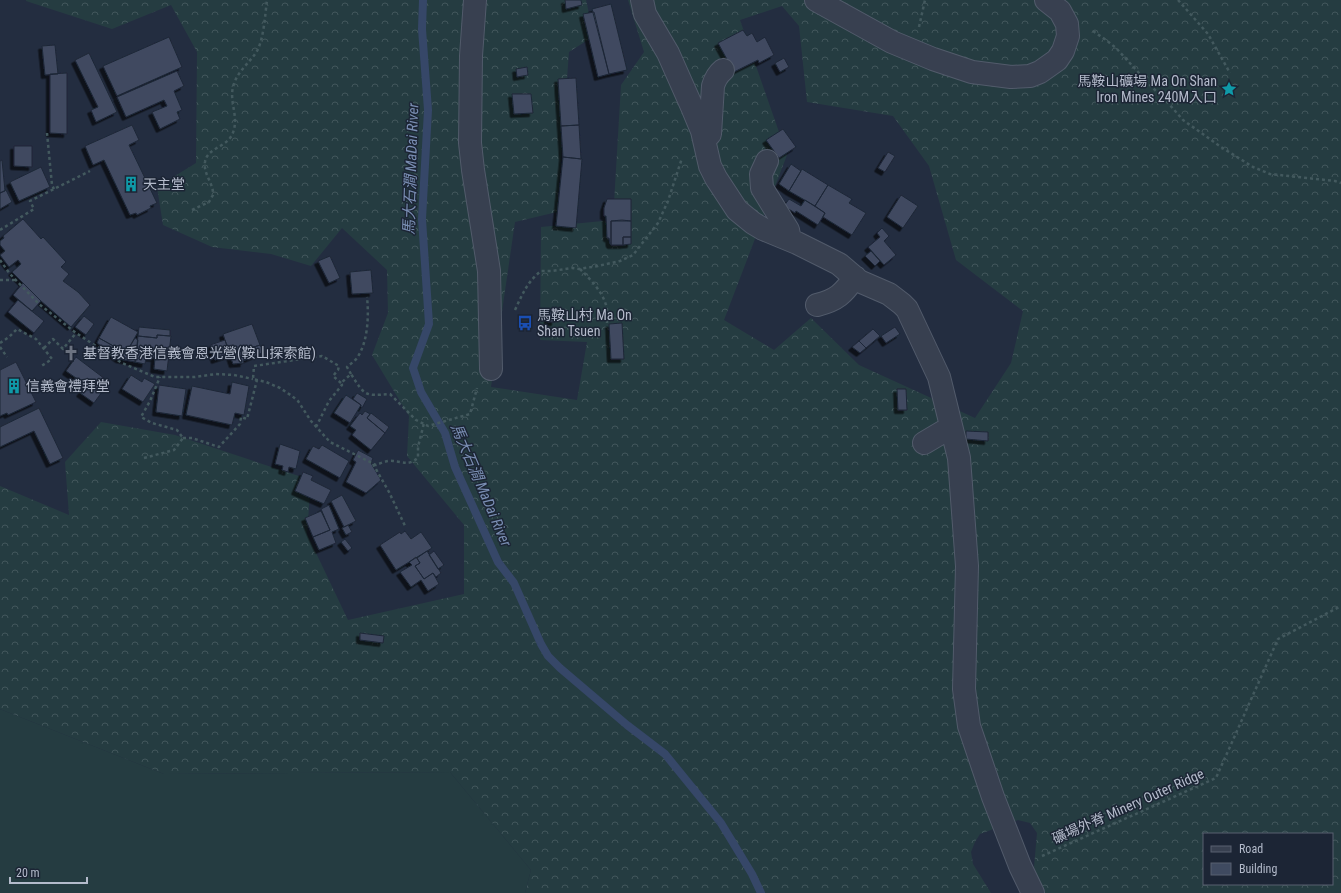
<svg xmlns="http://www.w3.org/2000/svg" width="1341" height="893" viewBox="0 0 1341 893" font-family="'Roboto Condensed','Noto Sans TC',sans-serif">
<defs>
<pattern id="forest-crowns" width="20" height="18" patternUnits="userSpaceOnUse"><rect width="20" height="18" fill="#253c41"/><path d="M2 6a3 3 0 1 1 6 0M12 15a3 3 0 1 1 6 0" fill="none" stroke="#42565b"/></pattern>
<filter id="shadow"><feDropShadow dx="-3.5" dy="3.5" stdDeviation="0" flood-color="#0009"/></filter>
</defs>
<rect width="100%" height="100%" fill="#232d40"/>
<!-- grass -->
<path fill="#253c41" d="M0,709L164,774L450,772L531,870L525,893H0Z"/>
<!-- forest -->
<path fill="url(#forest-crowns)" fill-rule="evenodd" d="M26,0H586L594,36L569,52L557,212L515,222L491,387L577,400L587,342L540,340L541,227L613,220L621,85L644,52L628,0H1341V893H1044L1036,879L1034,867L1037,833L1030,823L1018,820L980,834L975,842L971,852L973,864L991,893H525L531,870L450,772L164,774L0,709V486L69,515L65,462L101,422L175,435L311,480L307,534L348,620L464,594V525L407,456L409,416L372,355L388,313L387,270L342,228L311,266L271,254L212,247L163,225L157,187L196,163L197,52L171,5L112,29L26,1ZM782,6L799,26L807,102L893,116L929,166L956,260L1023,311L1011,363L975,418L859,365L811,318L774,350L724,320L787,155L740,20ZM1204,834H1332V884H1204Z"/>
<g fill="none" stroke-linecap="round" stroke-linejoin="round">
<!-- stream -->
<path stroke="#364768" stroke-width="8" d="M423,0L422,29L428,110L422,219L429,324L413,368L421,392L445,433L455,467L498,562L514,583L541,644L548,656L560,668L627,725L665,754L721,823L752,874L761,893"/>
</g>
<!-- building -->
<path fill="#3f4a60" stroke="#1e2737" filter="url(#shadow)" d="M565,0H581L582,5L566,9Z
M611,4L627,70L609,74L592,9Z
M594,12L609,74L598,77L583,14Z
M743,30L747,36L752,33L757,42L765,37L774,55L759,63L758,60L734,72L718,43Z
M169,37L182,67L117,96L103,66Z
M55,45L58,74L45,75L42,46Z
M89,53L117,112L96,122L91,110L98,107L75,60Z
M784,58L789,67L780,72L775,63Z
M527,67L528,75L517,77L516,69Z
M177,71L184,86L174,91L182,110L177,112L180,119L160,129L152,112L167,106L164,100L126,117L117,97Z
M67,73V134L50,133V74Z
M576,78L579,125L561,126L558,79Z
M512,94H531L533,113L514,114Z
M132,125L139,140L129,145L157,203L150,206L151,208L137,215L136,213L130,215L104,160L93,165L85,146Z
M579,125L581,159L563,157L561,126Z
M783,129L796,147L779,158L766,140Z
M14,146H32V167L14,166Z
M888,152L895,156L885,172L878,168Z
M563,157L582,159L576,228L556,226Z
M2,160L5,191L0,193V161Z
M791,164L801,171L789,191L779,184Z
M41,167L50,187L19,201L10,182Z
M802,169L828,185L815,206L789,191Z
M828,185L852,199L849,203L866,213L852,235L823,217L825,213L815,206Z
M6,190L12,202L0,209V193Z
M901,195L918,206L903,228L887,217Z
M607,199H631V221H611V245L610,244L609,238H607L606,216H604V208Z
M789,199L801,206L805,200L825,213L818,225L796,211L795,213L784,206Z
M23,219L41,239L43,237L66,262L61,267L69,274L63,281L78,292L90,305L71,327L41,301L12,272L21,264L18,260L9,267L0,255L5,251L0,245V241L4,238L3,236Z
M622,220L631,221V237H623V245H611V221Z
M882,228L889,236L884,241L896,255L884,265L868,247L880,237L877,233Z
M623,237H631V244L623,245Z
M871,251L880,261L875,266L865,256Z
M330,256L340,278L329,283L318,261Z
M371,270L373,293L352,294L350,272Z
M23,283L41,301L32,311L13,295Z
M18,300L44,321L34,333L8,312Z
M548,312H555V322H548Z
M84,316L94,324L86,335L75,327Z
M111,317L138,332L126,353L99,338Z
M622,323L624,359H611L609,324Z
M252,324L260,345L230,355L223,334Z
M139,327L170,330V336L157,335V338L138,336Z
M895,327L900,334L886,343L881,336Z
M873,329L880,336L866,348L859,341Z
M157,335L171,336L167,371L154,369L155,358L146,357L145,364L135,362L138,336L157,338Z
M99,338L126,353L135,338L138,340L135,362L119,359L97,343Z
M225,340L230,355L215,360L210,345Z
M859,341L866,348L860,353L852,347Z
M260,345L264,352L243,361L244,363L233,364L230,355Z
M76,357L109,382L94,403L80,393L86,385L66,371Z
M16,362L36,402L8,415L7,413L0,416V370Z
M131,375L142,382L144,378L155,384L143,402L122,389Z
M232,382L249,386L244,415L235,413L232,425L186,415L192,386L230,394Z
M159,385L186,389L182,416L156,412Z
M897,389H906L907,410H898Z
M357,393L367,399L362,408L361,407V405L353,399Z
M346,395L361,405L350,423L334,413Z
M39,408L63,458L50,464L34,431L0,447V427Z
M365,411L370,414L367,418L385,433L371,450L352,435L356,430L350,426L360,413L362,415Z
M371,413L389,427L385,433L367,418Z
M966,431L988,432V441L966,439Z
M280,444L300,451L296,469L289,467L288,472L282,470L283,466L275,464Z
M322,445L349,461L340,478L306,459L313,446L319,449Z
M358,450L373,458L371,463L381,480L366,493L346,482L356,462L353,460Z
M303,472L313,476L311,480L331,490L324,504L295,491Z
M342,495L356,521L344,527L331,501Z
M329,505L339,529L332,532L336,543L319,550L313,537L330,530L321,509Z
M321,511L330,530L313,537L305,518Z
M348,525L352,532L346,535L342,528Z
M405,531L411,539L421,532L432,548L396,570L380,545L400,532L401,534Z
M345,539L352,548L348,551L341,542Z
M427,551L441,573L436,577L433,573L424,579L415,566L420,563L417,558Z
M434,551L444,565L438,569L429,555Z
M416,557L420,563L415,566L424,579L433,573L439,584L428,591L421,580L411,587L400,572L412,565L409,562Z
M360,633L384,636L383,643L360,640Z"/>
<g fill="none" stroke-linecap="round" stroke-linejoin="round">
<!-- minor casing -->
<g stroke="#525b6b" stroke-width="24">
<path id="minor" d="M475,0L471,56L470,143L473,170L489,271L491,369
M642,0L645,14L668,53L692,107L702,131L710,166L716,178L737,210L753,223L763,229L797,243L839,264L859,281L889,294L902,304L907,309L939,377L959,458L967,566L964,689L969,726L993,797L1020,866L1033,893
M816,0L892,42L933,59L972,72L1011,77L1030,76L1040,72L1057,60L1063,51L1068,36L1067,24L1060,11L1046,0
M704,140L710,134L713,86C715,79 717,75 723,70
M767,161L761,174L762,188L788,230L789,235L788,239
M817,305C837,300 843,294 855,277
M924,443L951,427"/>
</g>
<!-- path -->
<path stroke="#43595e" stroke-width="2.5" stroke-dasharray="3 3" stroke-linecap="butt" d="M1178,0L1208,34L1230,73
M919,27L925,0
M1093,31L1106,40L1116,48L1150,85L1169,104L1183,120L1221,147L1253,167L1270,174L1335,181L1341,183
M47,133L52,185L54,189
M192,210L209,202L213,195C214,184 203,174 205,162C207,148 225,148 232,135C240,118 229,103 233,87C237,71 249,64 257,51C264,38 265,15 267,0
M0,230L34,209L30,201L90,171
M0,260L10,274L39,304L76,333L122,363L155,377H195L216,374L234,375L253,379
M580,269C590,279 602,291 606,305C608,311 607,318 607,324
M0,280H15
M515,310C522,295 527,282 541,271H552L572,268L579,269L598,266L620,261L633,255L658,223L668,201L682,158
M0,343L9,337L17,329L36,339L52,359L40,367
M0,347L7,357
M44,348L53,339L63,349L76,333
M351,374L347,367C350,364 354,362 357,358C368,342 369,316 367,297
M341,383L333,376L338,370L339,366L322,356L254,366L253,379L266,382L280,388L292,396L298,401L311,421L330,442L376,465C381,463 388,460 393,461C405,462 407,466 418,458V447L424,423
M316,427L329,401L342,385L341,383L351,374C365,396 364,396 390,394L416,420L428,426L470,414L477,388
M183,438H192L219,447L240,424L241,417L247,419L257,380
M144,458L174,450L183,438L177,430L152,423L141,417L150,401L160,377
M373,464L389,492L406,528
M1042,856L1216,778L1278,639L1341,606"/>
<!-- minor -->
<use href="#minor" stroke="#384050" stroke-width="22"/>
</g>
<!-- icons -->
<defs>
<g id="sight-bare" transform="scale(1.2)"><path d="M0-6L1.8-2.2L6-1.7L2.9 1.2L3.7 5.4L0 3.3L-3.7 5.4L-2.9 1.2L-6-1.7L-1.8-2.2Z" fill="#0f9aa8" stroke="#1c2535" stroke-width="2.5" paint-order="stroke"/></g>
<g id="building-bare" transform="scale(1.2)"><path d="M-4-6H4V6H1V3H-1V6H-4ZM-2.5-4.3h1.7v1.8h-1.7ZM.8-4.3h1.7v1.8H.8ZM-2.5-1h1.7V.8h-1.7ZM.8-1h1.7V.8H.8Z" fill="#0f9aa8" stroke="#1c2535" stroke-width="2.5" paint-order="stroke"/></g>
<g id="bus-bare" transform="scale(1.2)"><path d="M-5-6H5V4H4V6H2V4H-2V6H-4V4H-5ZM-3.5-4V0h7V-4ZM-3.5 1.2v1.5H-2V1.2ZM2 1.2v1.5H3.5V1.2Z" fill="#1a4fb4" stroke="#1c2535" stroke-width="2.5" paint-order="stroke"/></g>
<g id="church-bare" transform="scale(1.2)"><path d="M-1.2-6h2.4v3.5h3.3v2.4h-3.3V6h-2.4V-.1h-3.3v-2.4h3.3Z" fill="#6b7280" stroke="#1c2535" stroke-width="2.5" paint-order="stroke"/></g>
</defs>
<g fill-rule="evenodd">
<use href="#sight-bare" x="1229" y="89"/>
<use href="#building-bare" x="131" y="184"/>
<use href="#bus-bare" x="525" y="323"/>
<use href="#church-bare" x="71" y="353"/>
<use href="#building-bare" x="14" y="386"/>
</g>
<g text-anchor="middle" stroke-width="3" stroke-linejoin="round" paint-order="stroke">
<!-- poi labels -->
<g font-size="14" fill="#b4bbcb" stroke="#1c2535" text-anchor="start">
<text x="1217" y="86" text-anchor="end">馬鞍山礦場 Ma On Shan<tspan x="1217" dy="16">Iron Mines 240M入口</tspan></text>
<text x="143" y="189">天主堂</text>
<text x="537" y="320">馬鞍山村 Ma On<tspan x="537" dy="16">Shan Tsuen</tspan></text>
<text x="83" y="358">基督教香港信義會恩光營(鞍山探索館)</text>
<text x="26" y="391">信義會禮拜堂</text>
</g>
<!-- street labels -->
<g font-size="14" fill="#b4bbcb" stroke="#1c2535">
<text transform="translate(1128 806) rotate(-24)" y="5">礦場外脊 Minery Outer Ridge</text>
</g>
<!-- water labels -->
<g font-size="15" font-style="italic" fill="#7a8eb3" stroke="#1c2535">
<text transform="translate(411 169) rotate(-88)" y="5">馬大石澗 MaDai River</text>
<text transform="translate(481 485) rotate(67)" y="5">馬大石澗 MaDai River</text>
</g>
</g>
<!-- legend -->
<rect x="1203" y="833" width="130" height="52" fill="#1c2535" stroke="#596171"/>
<rect x="1211" y="846" width="20" height="6" fill="#384050" stroke="#596171"/>
<text x="1239" y="853" font-size="12" fill="#b4bbcb">Road</text>
<rect x="1211" y="863" width="20" height="12" fill="#3f4a60" stroke="#596171"/>
<text x="1239" y="873" font-size="12" fill="#b4bbcb">Building</text>
<!-- scale -->
<path d="M10 877v6h77v-6" fill="none" stroke="#b4bbcb" stroke-width="2"/>
<text x="16" y="877" font-size="12" fill="#b4bbcb" stroke="#1c2535" stroke-width="3" paint-order="stroke">20 m</text>
</svg>
